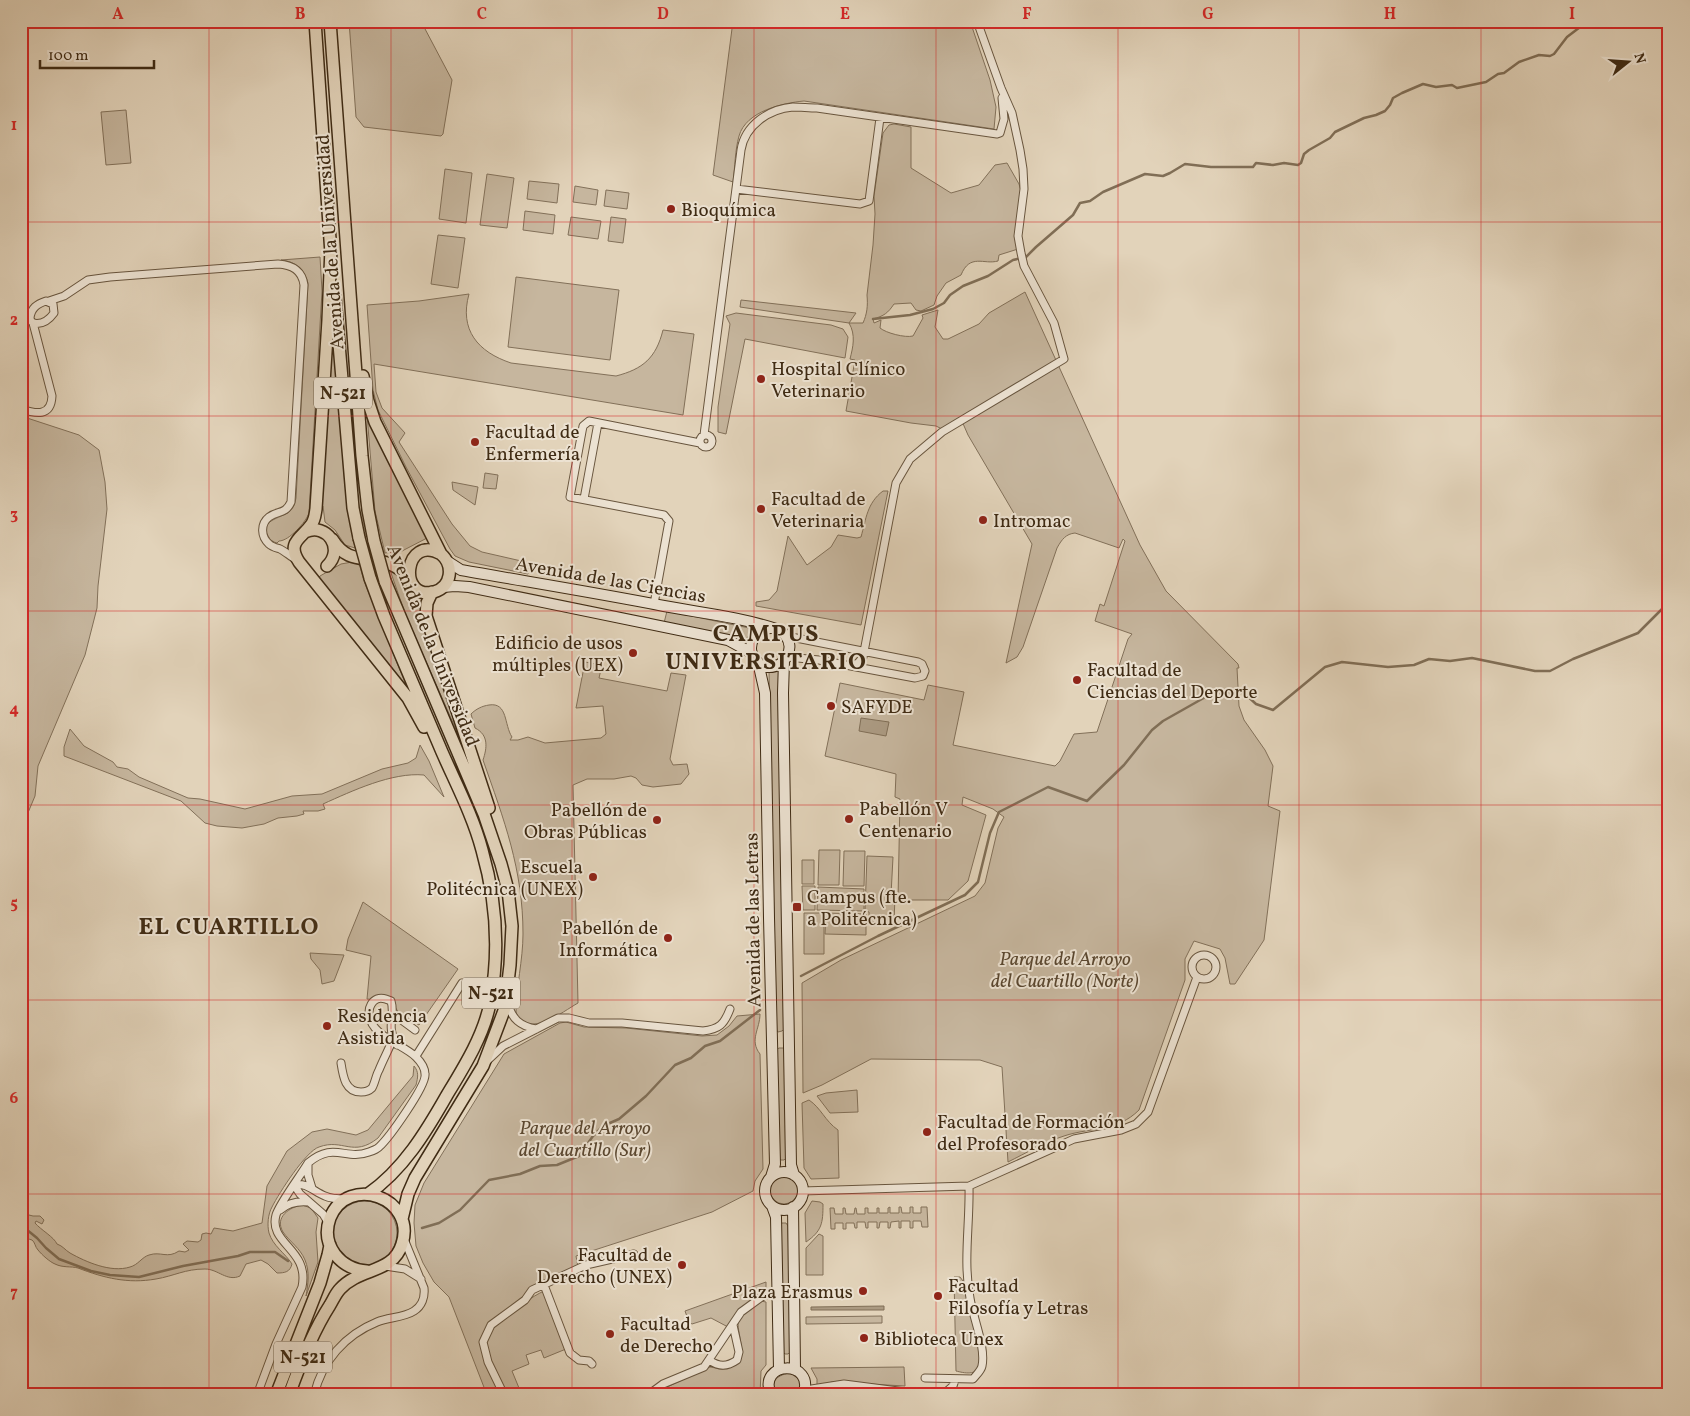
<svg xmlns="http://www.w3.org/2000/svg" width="1690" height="1416" viewBox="0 0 1690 1416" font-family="Vollkorn,serif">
<rect width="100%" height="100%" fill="#e2d3ba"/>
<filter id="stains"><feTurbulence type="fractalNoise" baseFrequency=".004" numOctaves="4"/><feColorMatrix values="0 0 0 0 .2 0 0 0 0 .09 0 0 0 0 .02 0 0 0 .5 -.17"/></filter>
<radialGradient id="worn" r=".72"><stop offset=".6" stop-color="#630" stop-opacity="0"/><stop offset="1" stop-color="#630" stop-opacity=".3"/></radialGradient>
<!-- green -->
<path fill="#c6b69e" stroke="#827059" d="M349,21H424V27L452,80L443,134L441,136L364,127L356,117Z
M733,21H970L990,80L996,107L994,129L804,101C783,103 746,111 739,136C735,150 735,167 733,182L713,175Z
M126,110L131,163L106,165L101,112Z
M894,124L911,127V168L951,193L979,185L995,165L1007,163L1019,184L1021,191L1018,249L999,255L998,261C984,265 970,253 961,275L946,283L937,296L934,305L921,311L916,310L911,303L894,304C888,313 884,316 873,319L874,323L881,320L880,328C886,333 905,338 913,336L923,318L922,315L938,310L935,327L943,339H948L979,324L989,313L1025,292L1140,545L1166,591L1238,664L1239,668H1237L1239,706L1244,720L1265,750L1273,766L1268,806L1280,811L1264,940L1235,984H1230L1225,958L1220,949L1194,941L1185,959V980L1139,1110C1117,1132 1091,1127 1064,1136C1045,1142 1026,1153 1008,1162L1002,1067L980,1060L871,1059L822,1085L803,1093L802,983L841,960L975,896L985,883L998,828L1004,817L993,809L963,797L962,805L986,815L968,881L948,900H898L900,799L895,797L896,774L825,756L840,683L924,700L928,685L964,692L953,745L1055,766L1060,761L1074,734L1097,732L1128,639L1132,634L1095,621L1100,604L1104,606L1125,541L1123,539L1119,548L1075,533C1066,534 1062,539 1057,548L1023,647L1017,657L1006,663L1032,544L968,435L961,419L942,429L936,426L911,423L846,411L855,360L850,359C853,347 856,335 849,323L740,307L741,300L856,313L849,323H863C867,314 868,306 867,295L873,245L875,214L874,196L883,133L889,125Z
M445,169L472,173L466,223L439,219Z
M487,174L514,178L507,228L480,225Z
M529,181L559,184L557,203L527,199Z
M575,186L598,190L596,205L573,202Z
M606,190L629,193L627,209L604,206Z
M525,211L555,215L553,234L523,230Z
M571,217L601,221L598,239L568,235Z
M611,217L626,219L623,243L608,241Z
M438,235L465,238L458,288L431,284Z
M320,257L322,291L309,513C306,522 289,541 279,541L277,543C273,542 270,540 268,536C258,521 281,518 289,512C293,509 295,504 296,498L308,283C304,269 297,262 281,260Z
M516,277L619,290L610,360L508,347Z
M469,294C459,330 478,352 511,363L616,376C643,369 656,358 663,330L694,334L683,415L374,364L376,392L382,408L405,433L399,442L452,524L470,546L482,552L530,563L528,574L469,562L455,556L450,549L406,467L378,410L373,390L367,305L419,301Z
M736,313L831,325L843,329L848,337L845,358L745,339L726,434L718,432V407L730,324L726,316Z
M333,333L345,485L355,548L345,545L335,530L325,522L323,506H321Z
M367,415L429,537L402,551L385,553L375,511Z
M21,416L79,435L99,450L105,482L107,509L98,586L97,608L85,655L38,766L35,796L22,827Z
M485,473L498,475L496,489L483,488Z
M452,482L478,487L475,505L453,490Z
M883,491H888L861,625L756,606V602L769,600L777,591L788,536L807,565L831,547L838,535L857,538L861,537C866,519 867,503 883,491Z
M352,562L359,563L364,581L408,690L318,579L320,576L341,564Z
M390,570L403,577L421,605L465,750L406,616Z
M667,611L754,629L747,638L745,644L729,636L664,623Z
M585,662L602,665L599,678L667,691L671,673L686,675L670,759L673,765L687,764L689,774L681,784L653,787L642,785L636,778L631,776L614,779H587L573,785L578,1003C562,1012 529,1039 516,1013C516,987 523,960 523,934C523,869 504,820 483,760C487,748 489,735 475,728L471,714C476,709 482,706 489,705C508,702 504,725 512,737L510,740H518L528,737L545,743L601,738L606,734L603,706L576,708Z
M779,670L785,1028L782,1031L778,1032L776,1029L769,671Z
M70,729L84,746L113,762L117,767L128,769L139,777L188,798L200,799L245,809L292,796L322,794L382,769L408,763L416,758L420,745L429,761L444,797L424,775C392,772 352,791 323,804L325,809L318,811H303L304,814L297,816L278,818L264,824L242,828L217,826L205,823L181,801L64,756V747Z
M819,850H840L839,885H818Z
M844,851H865L864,886H843Z
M867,856L893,857L891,895L895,896L894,923L869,922V912L865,911Z
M802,860H814V884H802Z
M802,886H815V910H803Z
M818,887L864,889V911L817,910Z
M363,902L458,969L419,1025L399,1013L391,1001L367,999L371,956L346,950L348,939Z
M804,913H824V954H804Z
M826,913L866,914V935L825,934Z
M310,953L344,955L334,981L322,984L320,970L311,959Z
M760,1014C760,1029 749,1040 760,1054L763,1169L755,1181L753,1191L712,1212L576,1256L578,1267L533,1288L489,1325L481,1343L501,1395H487L449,1297L434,1282L423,1263L416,1246L414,1223L415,1205L424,1183L504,1054L560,1023L566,1022L584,1027L626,1028L702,1036L717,1035L729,1026L737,1016Z
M779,1048H783L785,1050L787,1157L784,1160H781L778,1157L776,1050Z
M414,1066C419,1072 418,1077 416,1085L378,1138C353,1158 343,1138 319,1147C306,1151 279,1193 272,1207C268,1214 267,1225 269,1233C273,1246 285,1253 292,1264C290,1272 285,1273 277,1273L268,1264L261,1260L246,1264L240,1276C227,1282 218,1269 205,1269C185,1269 174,1276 156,1279C128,1284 104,1278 78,1268C71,1266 63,1268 55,1264C50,1262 42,1255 38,1250C35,1247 35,1242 32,1240C29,1239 24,1238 21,1236V1213L33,1216H40L44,1220L42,1224L36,1221L35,1223C41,1230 54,1237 57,1244C63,1246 65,1250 70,1253C86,1262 111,1273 130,1267C138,1265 142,1257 149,1255C161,1251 167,1259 179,1251L185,1252L189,1250L183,1244L187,1241L198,1242L201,1240L202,1234L206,1233L211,1234L214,1228L233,1231L262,1223L267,1186L287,1151L312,1132L327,1129L356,1135L368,1130L413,1076Z
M857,1090L858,1112L830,1113L817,1096L826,1093Z
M809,1100C821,1108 825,1121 838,1130L839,1178L811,1179L804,1168L802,1103Z
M770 1190a14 14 0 1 1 28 0a14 14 0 1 1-28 0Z
M812,1201L820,1202L823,1204C823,1223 822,1231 806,1242L805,1213Z
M333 1233a32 32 0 1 1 64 0a32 32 0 1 1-64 0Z
M302,1205L311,1208L318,1218L316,1232L318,1262L306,1296C308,1284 310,1272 305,1260C300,1248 290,1242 283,1232C274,1217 290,1207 302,1205Z
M890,1207V1213H899V1207H901L902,1213H910V1207H913V1213H921V1207H927L928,1227H922L921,1221H913V1228H910V1221H901V1228H899V1221L891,1222L890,1228H888V1222H880L879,1228H877V1222H868V1228H866L865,1222H857V1228H855L854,1223H846V1229H843V1223H835V1229H831L830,1208H834L835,1214H843V1208H845L846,1214H854L855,1208H856L857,1214H865V1208H868V1213H877V1208H879V1213H888V1208Z
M782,1223H786L788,1226L791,1351L788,1354H785L783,1352L780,1226Z
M819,1234L823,1236V1275H806V1248Z
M954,1277H960L963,1281C965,1298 983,1353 980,1365C977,1376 964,1373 956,1371Z
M766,1282V1292L728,1327L711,1318L692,1324L689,1322L685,1311Z
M544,1291L566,1349L544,1358L541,1350L526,1355L529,1364L512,1371L519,1388L512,1392L511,1395H507C500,1381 483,1353 488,1337C491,1328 502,1321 509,1315C520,1306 531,1297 544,1291Z
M761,1301L766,1302V1365L761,1371L760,1395H650L710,1367L722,1369L728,1368L742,1353C739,1318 729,1324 761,1301Z
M882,1316V1323L806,1324V1317Z
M904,1367L905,1386L832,1382L817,1386V1379L811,1368Z
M789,1373C799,1377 804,1384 798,1395H776C770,1381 776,1376 789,1373Z"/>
<!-- water -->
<path fill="#ab9a82" stroke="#806e56" d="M861,718L889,722L886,736L859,731Z
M884,1306V1310H811V1307Z"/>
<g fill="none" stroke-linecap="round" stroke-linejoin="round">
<!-- stream -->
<path stroke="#806e56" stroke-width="2.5" d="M873,319L910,315L933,309L944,303L950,295L963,286L988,276L1013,260L1026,257L1036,247L1073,215L1080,203L1090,201L1103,192L1145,174L1163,176L1170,173L1185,164L1211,167H1253L1256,163L1273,165L1284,163L1298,165L1301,163L1304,154L1309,150L1330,138L1335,132L1364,118L1376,115L1385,111L1390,105L1393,98L1402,93L1423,84L1436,87L1452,85L1457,88L1486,82L1498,74L1504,73L1519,62L1539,55L1550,56L1554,54L1567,37L1588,21
M801,976L878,936L965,895L978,882L990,833L999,812L1048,787L1087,801L1124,765L1152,730L1163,721L1209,695L1228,692L1244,693L1256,704L1273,710L1325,667L1342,662L1388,667L1414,665L1429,659L1450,661L1472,658L1535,671H1550L1573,659L1638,633L1669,602
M21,1225L37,1238L46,1248L59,1259L91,1271L110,1275L139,1277L183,1266L238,1256L250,1252H275L288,1261
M422,1228L439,1223L460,1210L489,1180L520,1174L540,1166L557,1165L579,1156L593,1136L603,1126L619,1119L646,1096L675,1065L691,1058L705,1046L720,1041L760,1010"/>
<!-- minor casing -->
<g stroke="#68553e" stroke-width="9">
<path id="minor" d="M736,189L860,204L869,201L880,118
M49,301L64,296L88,280L110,277L278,264C292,265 302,270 304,285L291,502C285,515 278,510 269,517C260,524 261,537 269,544C272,547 277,548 280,549C286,552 291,557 297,560
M21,309L33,323L52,396C51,417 36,414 21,409
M30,318C31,308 37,304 46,301L53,304L54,313C49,320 42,325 33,323
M700 441a6 6 0 1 1 12 0a6 6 0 1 1-12 0Z
M704,435L741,150C745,125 769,109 793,107C801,107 809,108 817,108L997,134L1000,133L1004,119L1002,98
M584,499L598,423
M654,604L669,521L664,515L570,497L583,426L589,421L700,443
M786,636L918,662L922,664L925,671L923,676L915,678L819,660L787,657
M851,666L858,663L863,657L896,483L910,459L942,432L1064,359L1054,323L1024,266L1021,253L1018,236L1024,189L1023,169L1020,150L1012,113L1001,88L977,21
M1192 967a12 12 0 1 1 24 0a12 12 0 1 1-24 0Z
M508,1004C512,1019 520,1026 536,1029
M392,1013L415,1030
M416,1056L462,983
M487,1061L503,1046L558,1018H569L589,1023H622L703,1031C719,1029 724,1025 730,1009
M341,1063C343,1076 345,1092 361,1092C365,1092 369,1091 372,1088C375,1083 376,1075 379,1070C383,1060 388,1051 392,1041
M308,1164V1175L312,1188
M294,1185C307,1182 314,1192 325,1196C331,1199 339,1199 346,1199
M294,1185L300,1194L323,1214L329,1224
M802,1191L969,1186L1074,1139L1121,1130L1136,1124L1148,1112L1197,977
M280,1210C288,1203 299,1201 309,1202
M385,1266L405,1269L421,1279
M544,1285L570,1353L579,1360L589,1361L592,1364
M709,1360C719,1367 727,1367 737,1360L739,1352L733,1325
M925,1378L973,1379C976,1375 981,1371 982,1366C986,1347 973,1318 970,1298C963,1261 970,1223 969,1186
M805,1390L844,1384L906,1392L945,1393L953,1386L955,1380
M257,1395L276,1344L302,1287C310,1249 268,1244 276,1215C279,1204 301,1175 308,1163C334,1141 345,1161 369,1152C372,1151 377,1149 379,1147C389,1138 427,1085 425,1074C425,1068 420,1061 416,1057C403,1044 369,1036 369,1012C369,1007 372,1001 377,999C382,997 386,999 391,1001C396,1017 385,1025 397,1045
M314,1395C322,1361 345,1335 377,1322C389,1317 403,1318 414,1311C422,1306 425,1297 424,1288L404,1239
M504,1395L488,1362L483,1342L491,1325L525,1300L532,1290L586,1265L634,1254
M648,1395L663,1384L704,1367L741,1312L763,1296L777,1291"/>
</g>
<!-- secondary casing -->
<g stroke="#3f2b14" stroke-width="12">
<path id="secondary" d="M447,561L461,570C529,582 597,593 664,606C701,613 740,617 776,629C780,630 783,632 785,635C796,648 785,668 768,667C743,665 747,628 771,628
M443,587L455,586L469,587L728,640L752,653
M784,661L783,693L791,1165L794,1175
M758,662L765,693L769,918L775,1164L771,1177
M765 1191a19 19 0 1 1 38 0a19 19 0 1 1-38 0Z
M772,1206L776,1217L779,1369
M793,1207L795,1369
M771,1395C756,1360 817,1359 803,1395"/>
</g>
<!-- trunk casing -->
<g stroke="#3f2b14" stroke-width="14">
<path id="trunk" d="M315,21L331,254
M330,21L362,456L368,510L374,541
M331,248L328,320L316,509C315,515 315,520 311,525C302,538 286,542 299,562L408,698L424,727
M335,297L353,508L359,538
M363,376L368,401L375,422L441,554C454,565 452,587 434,592C397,601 404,533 441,554
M305,532C327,522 345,549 327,566
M332,539C348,565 365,555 390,564C397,567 404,572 409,577
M385,581L484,814L501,864L508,890L512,926L510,965L505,1008L483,1066L415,1178L408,1194L402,1219
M432,592L427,603L426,616L489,808
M368,1194C403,1170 426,1132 447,1095C464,1067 484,1035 490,1003C500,952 496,899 482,850C473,816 456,784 442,752C423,707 403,661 384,616L370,578
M276,1395L320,1283L328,1255L330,1245
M289,1395C300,1364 312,1333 330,1305C333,1300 336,1293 340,1289C360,1267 393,1274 402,1244C417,1198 348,1173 330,1218C320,1246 341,1269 367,1271"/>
</g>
<!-- minor -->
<use href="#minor" stroke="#ece2d2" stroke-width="7"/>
<!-- secondary -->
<use href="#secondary" stroke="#ece2d2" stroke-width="10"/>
<!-- trunk -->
<use href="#trunk" stroke="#e2d3ba" stroke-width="11"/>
<!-- trunk-bridge casing -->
<g stroke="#3f2b14" stroke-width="14" stroke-linecap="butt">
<path id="trunk-bridge" d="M359,538L370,578
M374,541L385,581"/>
</g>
<!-- trunk-bridge -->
<use href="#trunk-bridge" stroke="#e2d3ba" stroke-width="11"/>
</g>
<!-- grid -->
<path fill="none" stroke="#d62828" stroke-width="1" stroke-opacity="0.55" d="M209,21V1395M391,21V1395M572,21V1395M754,21V1395M936,21V1395M1118,21V1395M1299,21V1395M1481,21V1395M21,222H1669M21,416H1669M21,611H1669M21,805H1669M21,1000H1669M21,1194H1669"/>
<!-- markers -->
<g fill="#8f2418" stroke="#ece2d2" stroke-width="2">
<circle cx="671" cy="209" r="5"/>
<circle cx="761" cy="379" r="5"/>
<circle cx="475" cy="442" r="5"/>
<circle cx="761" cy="509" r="5"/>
<circle cx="983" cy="520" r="5"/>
<circle cx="633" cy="653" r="5"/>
<circle cx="1077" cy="680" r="5"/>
<circle cx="831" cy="706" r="5"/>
<circle cx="849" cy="819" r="5"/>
<circle cx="657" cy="820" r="5"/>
<circle cx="593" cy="877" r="5"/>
<rect x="792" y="902" width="10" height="10" rx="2.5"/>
<circle cx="668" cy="938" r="5"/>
<circle cx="327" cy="1026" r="5"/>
<circle cx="927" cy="1132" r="5"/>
<circle cx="682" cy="1265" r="5"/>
<circle cx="863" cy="1291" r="5"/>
<circle cx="938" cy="1296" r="5"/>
<circle cx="610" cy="1334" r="5"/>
<circle cx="864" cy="1338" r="5"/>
</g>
<g text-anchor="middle" stroke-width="4" stroke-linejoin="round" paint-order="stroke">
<!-- shield labels -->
<g fill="#ece2d2" stroke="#73624d" stroke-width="1">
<rect x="314" y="377.5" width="58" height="31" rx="4"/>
<rect x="462" y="977.5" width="58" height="31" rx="4"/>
<rect x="274" y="1341.5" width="58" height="31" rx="4"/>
</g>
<g font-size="18" font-weight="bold" fill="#3f2b14">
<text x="343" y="399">N-521</text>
<text x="491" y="999">N-521</text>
<text x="303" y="1363">N-521</text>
</g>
<!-- poi labels -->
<g font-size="19" fill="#3f2b14" stroke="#ece2d2" text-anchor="start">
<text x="681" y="216">Bioquímica</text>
<text x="771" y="375">Hospital Clínico<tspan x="771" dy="22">Veterinario</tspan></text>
<text x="485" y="438">Facultad de<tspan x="485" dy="22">Enfermería</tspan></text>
<text x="771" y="505">Facultad de<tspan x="771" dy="22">Veterinaria</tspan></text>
<text x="993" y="527">Intromac</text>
<text x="623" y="649" text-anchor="end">Edificio de usos<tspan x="623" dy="22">múltiples (UEX)</tspan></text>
<text x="1087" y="676">Facultad de<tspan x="1087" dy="22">Ciencias del Deporte</tspan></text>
<text x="841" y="713">SAFYDE</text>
<text x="859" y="815">Pabellón V<tspan x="859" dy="22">Centenario</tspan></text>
<text x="647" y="816" text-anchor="end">Pabellón de<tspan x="647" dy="22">Obras Públicas</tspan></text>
<text x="583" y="873" text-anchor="end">Escuela<tspan x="583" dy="22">Politécnica (UNEX)</tspan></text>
<text x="807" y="903">Campus (fte.<tspan x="807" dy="22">a Politécnica)</tspan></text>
<text x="658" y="934" text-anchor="end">Pabellón de<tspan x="658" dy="22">Informática</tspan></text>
<text x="337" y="1022">Residencia<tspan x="337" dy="22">Asistida</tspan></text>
<text x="937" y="1128">Facultad de Formación<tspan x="937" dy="22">del Profesorado</tspan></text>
<text x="672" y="1261" text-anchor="end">Facultad de<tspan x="672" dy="22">Derecho (UNEX)</tspan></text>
<text x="948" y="1292">Facultad<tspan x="948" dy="22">Filosofía y Letras</tspan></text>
<text x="853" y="1298" text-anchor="end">Plaza Erasmus</text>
<text x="620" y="1330">Facultad<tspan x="620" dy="22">de Derecho</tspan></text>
<text x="874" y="1345">Biblioteca Unex</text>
</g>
<!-- street labels -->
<g font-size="19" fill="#3f2b14" stroke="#ece2d2">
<text transform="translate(329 242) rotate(-94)" y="7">Avenida de la Universidad</text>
<text transform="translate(611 579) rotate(10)" y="7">Avenida de las Ciencias</text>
<text transform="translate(434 645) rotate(68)" y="7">Avenida de la Universidad</text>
<text transform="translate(752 920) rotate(-91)" y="7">Avenida de las Letras</text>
</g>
<!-- park labels -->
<g font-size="19" font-style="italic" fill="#5a4730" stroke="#ece2d2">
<text x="1065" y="965">Parque del Arroyo<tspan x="1065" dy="22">del Cuartillo (Norte)</tspan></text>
<text x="585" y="1134">Parque del Arroyo<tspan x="585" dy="22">del Cuartillo (Sur)</tspan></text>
</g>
<!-- district labels -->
<g font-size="24" font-weight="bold" letter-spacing="1" fill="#3f2b14" stroke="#ece2d2">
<text x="766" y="641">CAMPUS<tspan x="766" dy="28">UNIVERSITARIO</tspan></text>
<text x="229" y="934">EL CUARTILLO</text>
</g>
</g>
<!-- margin -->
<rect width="1690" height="1416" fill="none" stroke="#e2d3ba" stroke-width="55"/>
<!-- north arrow -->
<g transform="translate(1628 62) rotate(73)" stroke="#ece2d2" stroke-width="4" paint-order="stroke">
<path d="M0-4L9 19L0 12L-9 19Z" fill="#3f2b14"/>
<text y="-8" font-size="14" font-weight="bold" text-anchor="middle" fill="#3f2b14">N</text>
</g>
<!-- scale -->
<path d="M40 60v8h114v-8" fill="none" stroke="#3f2b14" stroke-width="2.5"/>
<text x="48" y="60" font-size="15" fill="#3f2b14" stroke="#ece2d2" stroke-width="4" paint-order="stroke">100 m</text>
<rect x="28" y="28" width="1634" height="1360" fill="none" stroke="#d62828" stroke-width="2"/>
<g font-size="16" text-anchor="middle" font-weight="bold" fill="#d62828">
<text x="118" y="19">A</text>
<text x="300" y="19">B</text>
<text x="482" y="19">C</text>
<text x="663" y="19">D</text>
<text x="845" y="19">E</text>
<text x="1027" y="19">F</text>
<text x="1208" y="19">G</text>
<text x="1390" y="19">H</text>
<text x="1572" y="19">I</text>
<text x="14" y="130">1</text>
<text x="14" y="325">2</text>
<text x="14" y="519">3</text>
<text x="14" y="714">4</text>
<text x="14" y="908">5</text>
<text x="14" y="1103">6</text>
<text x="14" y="1297">7</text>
</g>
<rect width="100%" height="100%" filter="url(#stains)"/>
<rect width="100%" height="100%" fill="url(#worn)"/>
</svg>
